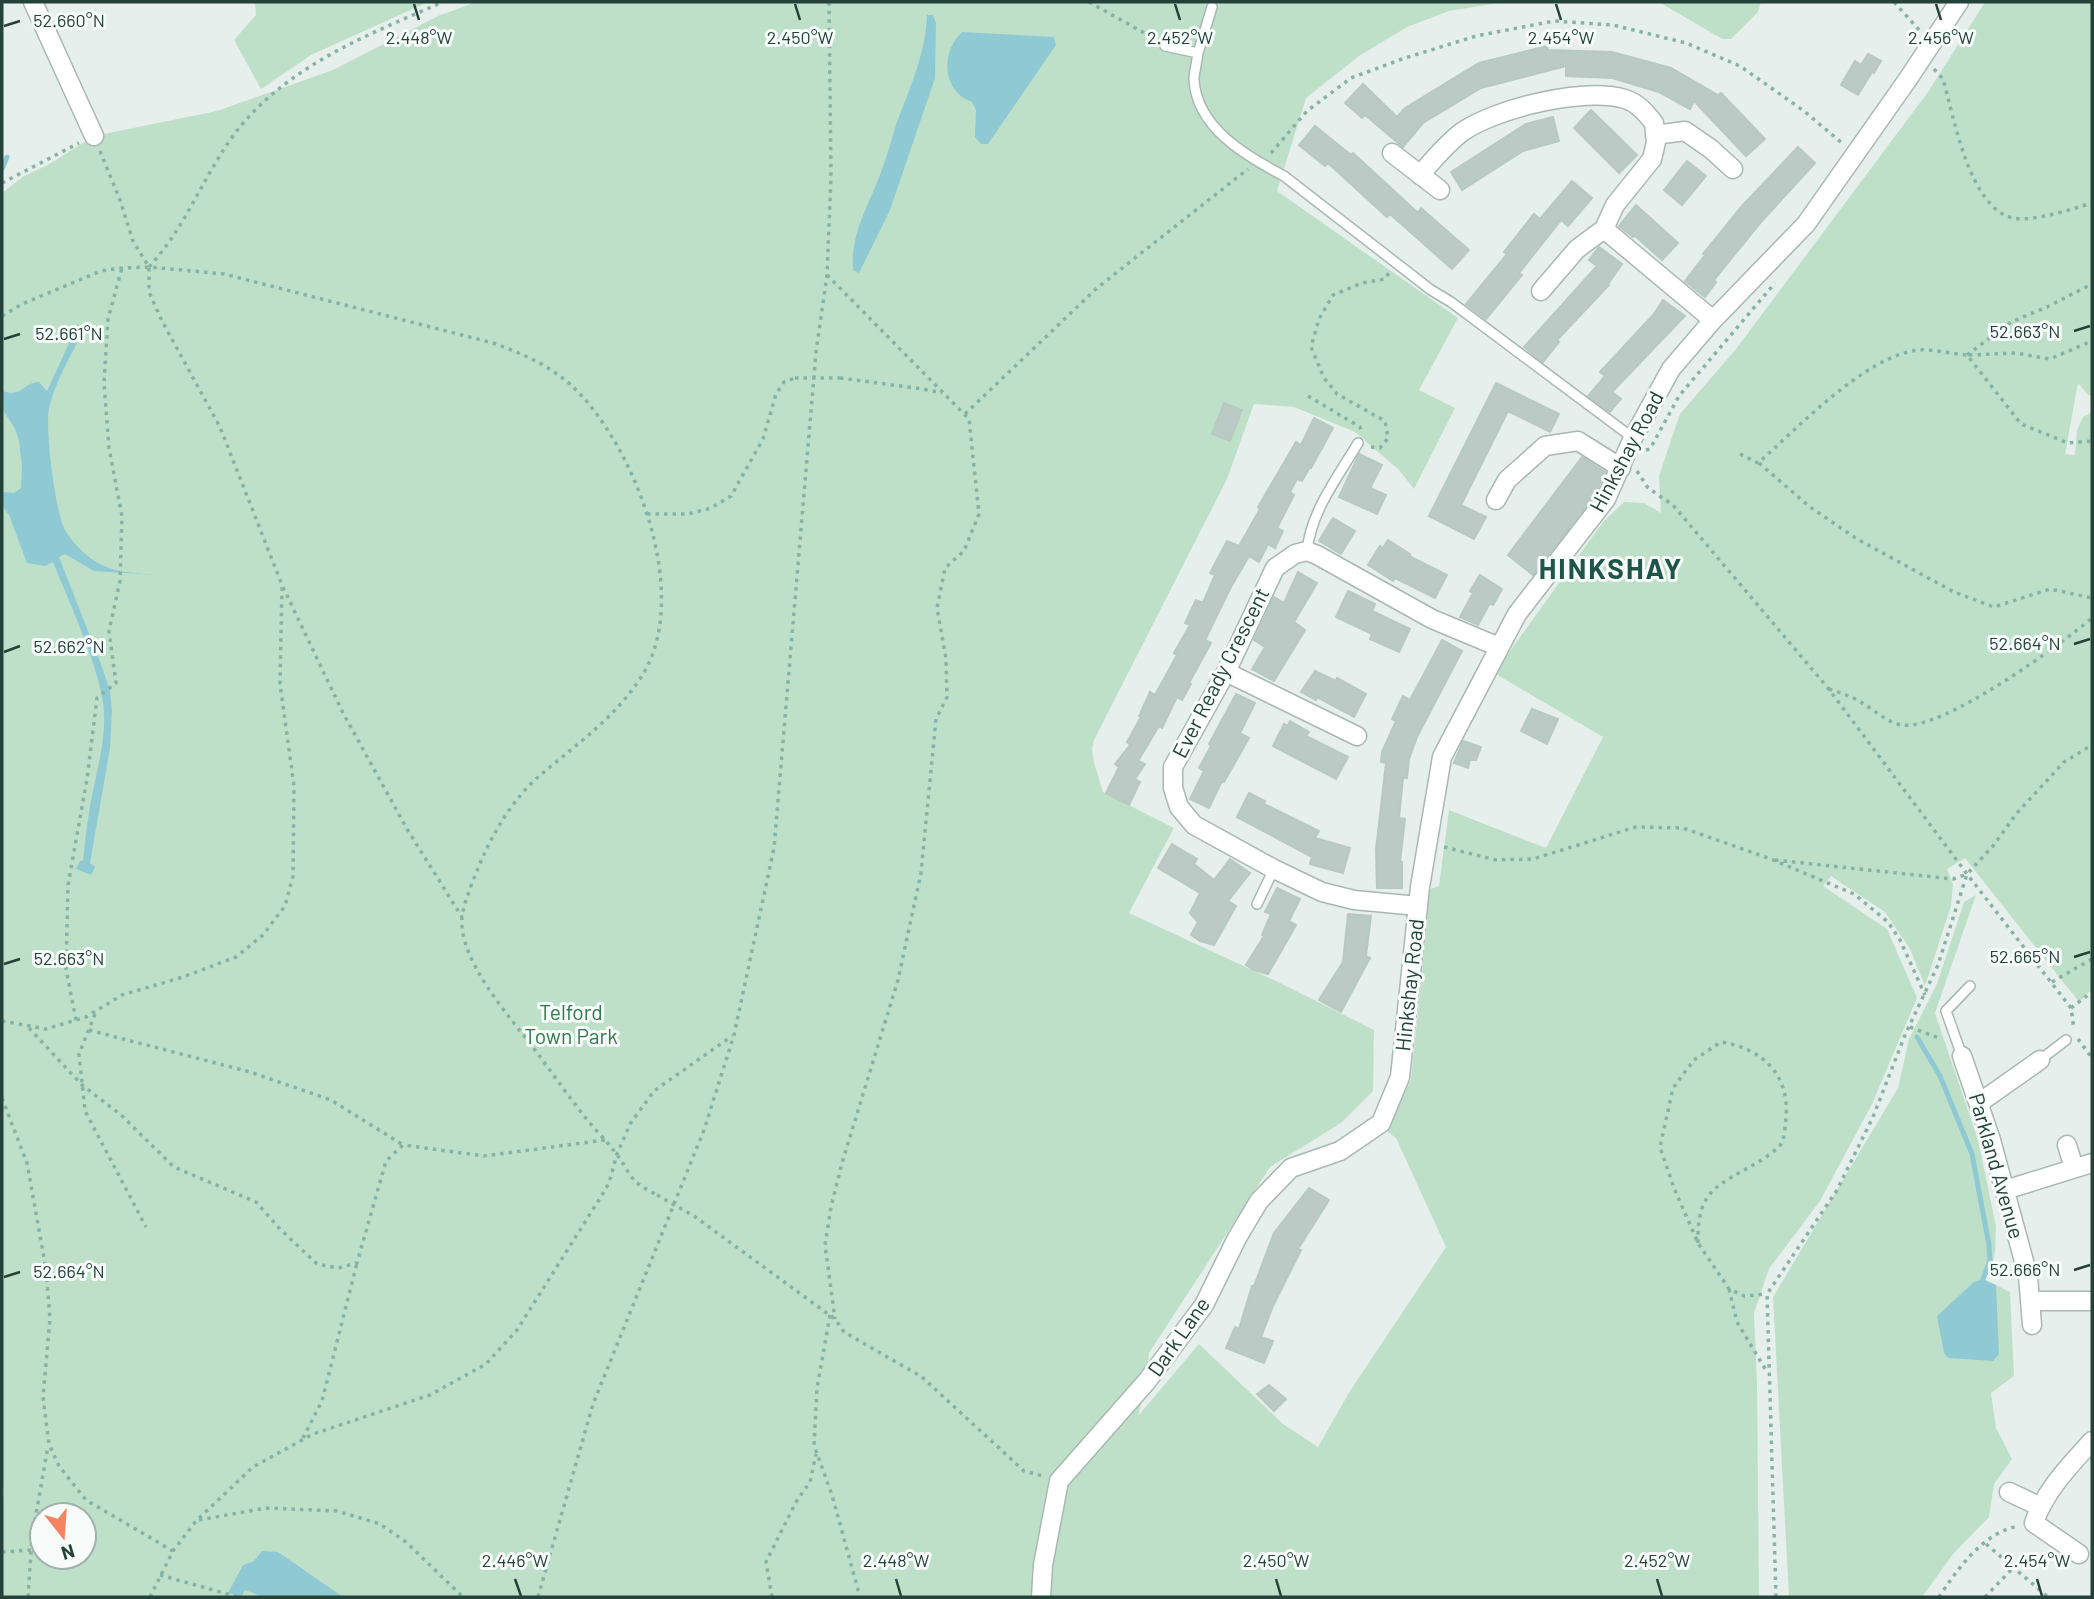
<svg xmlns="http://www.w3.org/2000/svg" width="2094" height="1599" viewBox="0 0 2094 1599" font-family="Barlow,sans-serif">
<rect width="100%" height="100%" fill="#e6efeb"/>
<!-- green -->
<path fill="#bfe0c8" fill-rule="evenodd" d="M255,2H428L311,55L261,89L234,40L256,15Z
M476,2H1504L1449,11L1407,27L1359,56L1306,98L1277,191L1458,318L1419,390L1455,408L1414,489L1399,470L1355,432L1294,407L1254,404L1227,479L1094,740L1092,749L1094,762L1103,792L1174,828L1129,913L1278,982L1374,1030L1373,1091L1341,1123L1270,1167L1149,1353L1147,1381L1138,1416L1199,1344L1283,1424L1318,1447L1350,1391L1446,1247L1396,1138L1385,1130L1411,1080L1427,922L1428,890L1439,886L1449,810L1546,848L1603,737L1494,673L1603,522L1624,502L1644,503L1661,513L1659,476L1680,414L1736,349L1928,92L1985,2H2092V395H2088L2078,383L2065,454L2075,455L2077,430L2083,417L2092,412V989L2079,1002L1965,858L1947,869L1953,884L1951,906L1925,986L1910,949L1885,912L1831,876L1823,886L1887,929L1917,998L1872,1104L1820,1201L1769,1269L1754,1313L1757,1383L1759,1597H2V1503L4,1495L2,1461V193L24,176L48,165L94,136L217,111L333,70L438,16ZM42,1515H84V1557H42Z
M1659,2H1761L1758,12L1731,39H1722Z
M1976,895L1935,1013L1978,1140L1996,1226L1995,1252L1991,1270L1983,1279L1974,1283L1996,1306V1285L2010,1292L2014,1376L1991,1393L1996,1428L2012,1459L1994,1484L1989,1517L1953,1554L1922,1597H1789L1773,1297L1898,1088L1909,1039L1937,984L1964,902Z"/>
<!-- water -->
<path fill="#8ec9d4" d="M927,15H933L936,23L935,78L890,210L859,273L853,270C850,234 869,205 881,172C887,157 891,141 896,125C909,90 926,53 927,15Z
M962,32L1054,37L1056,45L988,144H981L975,137L976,110L972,102C942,91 940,53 962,32Z
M78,324L84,330C71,355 56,380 49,408C45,429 55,511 65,530C72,542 84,554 95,561C112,573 137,573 157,575L94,571L65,554L59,557L101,664L110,691L112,711L110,748L90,863L95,867L91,875L76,869L80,861H83C85,845 86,829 89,813C94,779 106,745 104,711C101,670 69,602 53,562L45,566L27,563L9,515L2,505L4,492L14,493L21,488L22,466L19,441L15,429L2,408V391C23,398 23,382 39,382L47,391Z
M1983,1279L1996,1285L1999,1354L1993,1361L1948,1358L1944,1353L1937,1316L1974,1282Z
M262,1551L278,1552L343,1597H263L245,1590L241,1597L228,1593L243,1565L254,1561Z"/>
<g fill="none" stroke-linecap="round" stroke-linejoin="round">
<!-- stream -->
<path stroke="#8ec9d4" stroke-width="5" d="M2,169L7,157
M1917,1037L1940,1076L1972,1154L1989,1245L1990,1261L1983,1279"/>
</g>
<!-- building -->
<path fill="#bbcac4" stroke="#b8c9c2" stroke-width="2" d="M1547,46L1548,50L1612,52L1671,68L1718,95L1721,93L1765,139L1746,156L1694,101L1690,109L1659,92L1612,78L1566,76V66L1481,88L1423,123L1403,147L1365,115L1362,118L1345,103L1363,84L1397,117L1405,108L1479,63Z
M1868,54L1881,61L1874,73L1872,72L1858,95L1841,85L1855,61L1861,65Z
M1591,110L1637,155L1619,173L1574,128Z
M1553,117L1559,141L1523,151L1462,190L1451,172L1526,124Z
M1315,126L1351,155L1353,153L1418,213L1421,208L1469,250L1452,269L1390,214L1387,217L1328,163L1325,166L1299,145Z
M1798,147L1815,163L1761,222L1714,280L1716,282L1705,297L1685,281L1705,255L1703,254L1742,206Z
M1687,161L1706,176L1682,205L1664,190Z
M1572,181L1592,198L1568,226L1561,220L1519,273L1522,275L1486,319L1466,304L1507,254L1504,252L1534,214L1540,219Z
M1636,205L1678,243L1662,260L1634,235L1633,237L1619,226Z
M1599,247L1622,264L1608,284L1609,285L1557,340L1559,342L1543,362L1524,347L1597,266L1589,260Z
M1663,300L1685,316L1612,392L1621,399L1610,412L1588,396L1605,376L1600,372L1654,314Z
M1496,383L1559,414L1550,432L1508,411L1461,505L1486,517L1474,539L1429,516Z
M1224,403L1242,410L1230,441L1212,434Z
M1314,418L1333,428L1311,468L1310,467L1302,481L1297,479L1290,492L1294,495L1277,528L1283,531L1275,548L1268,544L1259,562L1249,556L1231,587L1205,640L1211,643L1189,683L1191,684L1182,700L1177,697L1162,728L1159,726L1138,761L1145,764L1135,779L1140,782L1129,805L1106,793L1119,767L1115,764L1130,745L1127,742L1141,717L1139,716L1150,692L1155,695L1177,655L1174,653L1190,625L1185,623L1196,600L1203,603L1215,575L1210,573L1227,541L1239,546L1260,509L1258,507L1296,442L1301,445Z
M1359,454L1382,465L1370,488L1386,495L1377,514L1339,497Z
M1582,457L1605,472L1596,493L1533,575L1508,555Z
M1333,518L1355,531L1341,554L1319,541Z
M1388,540L1410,554L1409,556L1447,575L1435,598L1395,578L1393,581L1368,565L1380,546L1383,548Z
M1298,572L1317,583L1294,622L1305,630L1274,681L1252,669L1265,647L1254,640L1274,597L1284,603Z
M1480,575L1502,589L1493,605L1490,603L1478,625L1460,617L1473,593L1470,591Z
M1348,591L1375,604L1372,611L1410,629L1399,652L1370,639L1372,634L1336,617Z
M1442,640L1462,651L1417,737L1409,759L1407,778H1403L1399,818L1405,819L1400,862H1402V888H1377L1376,849L1386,763L1381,762L1382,752L1396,721L1392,719L1403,696L1410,700Z
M1315,671L1336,681L1337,678L1366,694L1354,717L1317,697L1316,700L1301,692Z
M1236,694L1255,703L1240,733L1249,738L1224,782L1222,781L1209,808L1190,799L1204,771L1199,768L1211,746L1209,744Z
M1532,709L1558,719L1547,744L1521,731Z
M1290,721L1309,732L1306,736L1348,757L1336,779L1273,746L1284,724L1288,726Z
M1463,741L1481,747L1476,760H1470L1468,768L1454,763Z
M1249,793L1265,801L1264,804L1319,831L1315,838L1350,848L1343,873L1310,864L1312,857L1237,817Z
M1172,844L1197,859L1194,864L1214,880L1230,859L1250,873L1228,901L1236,906L1214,945L1200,941L1191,935L1198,922L1190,913L1200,893L1158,868Z
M1277,888L1300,899L1289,921L1296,925L1268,974L1254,970L1246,965L1264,936L1262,935L1271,914L1265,912Z
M1348,914L1371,916L1366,956L1370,958L1341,1012L1319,1000L1343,962Z
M1309,1188L1329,1200L1298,1249L1301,1250L1273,1306L1261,1337L1273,1341L1264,1363L1226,1348L1235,1327L1239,1329L1252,1286H1254L1274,1233Z
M1269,1385L1286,1399L1274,1411L1257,1394Z"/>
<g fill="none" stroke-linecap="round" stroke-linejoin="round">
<!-- lane casing -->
<g stroke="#a8b8b2" stroke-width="12">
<path id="lane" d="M1165,46L1198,53C1197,62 1194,72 1194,80C1197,128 1246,156 1284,176L1431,290L1451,302L1633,438
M1198,53L1212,7
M1307,551C1311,511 1338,477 1358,443
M1257,904L1274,869
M1962,1056L1946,1011L1970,986
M2040,1060L2066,1040"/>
</g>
<!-- street casing -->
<g stroke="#a8b8b2" stroke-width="21">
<path id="street" d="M33,2L94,136
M1655,135L1685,131L1711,149L1733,169
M1392,153L1440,190
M1420,175C1433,160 1446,144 1462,132C1497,108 1584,87 1625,99C1638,103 1646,113 1654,123L1656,142L1652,159L1615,205L1604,229L1713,320
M1541,291L1577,249L1604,229
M1496,500L1507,480L1545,446L1578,441L1621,468
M1226,672L1357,736
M1418,906L1354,900L1322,892L1274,869L1194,825L1179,807L1173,788V767L1226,672L1275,568L1295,554L1307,551L1317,555L1432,619L1499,647
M1962,1056L1991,1140L2028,1276L2032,1325
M1979,1103L2040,1060
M2067,1145L2074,1168
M2005,1190L2092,1163
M2032,1301H2092
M2009,1492L2041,1507
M2079,1554L2034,1523C2044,1492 2070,1465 2092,1441
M1041,1597L1043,1565L1059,1481L1147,1381L1204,1305L1237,1238L1259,1201L1291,1168L1340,1151L1381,1123L1400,1077L1420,887L1442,757L1517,614L1606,499L1633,438L1671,369L1713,320L1806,224L1908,79L1959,2"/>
</g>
<!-- path -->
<path stroke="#86b3a5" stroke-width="3.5" stroke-dasharray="3.5 5" stroke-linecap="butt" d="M1089,2L1155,39
M1894,2L1921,32
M1934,69L1943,79C1954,117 1969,208 2013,218C2035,222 2071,209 2092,203
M100,151L120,200L133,241L149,267V292L162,321L220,427L282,585L343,713L407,829L462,917
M1271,153L1307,111L1351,78L1402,59L1476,36L1554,21L1613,25L1686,43L1740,66L1804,111L1842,143
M2,183L79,143
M149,267C185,228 202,179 233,136C284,67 367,35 443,2
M827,275L969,419L979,514L964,551L945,568L937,608L946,659L947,697L936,719L921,873L898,980L842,1163L831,1207L825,1245L835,1319
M2,316L22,304L101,271L122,268L149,267L224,274L493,343C521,353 549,365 572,386C635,445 692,594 643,674C617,717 574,746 537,778C515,798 498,825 485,852C478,868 464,900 462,917C458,960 510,1017 535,1050C553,1074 570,1099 589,1122C598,1133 609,1143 617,1155C624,1163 628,1174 635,1181C641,1187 650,1191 657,1195
M1967,355L2011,322L2047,307L2092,284
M1969,355L2016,353L2050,359L2092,341
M840,378L923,389L942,393
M1308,396L1360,427L1361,432
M965,414L1097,288L1248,169
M1371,447L1380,448L1388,438L1385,421L1337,394L1324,378L1311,347L1319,319L1333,295L1362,283L1385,279L1389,273
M1646,450L1650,449L1679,396L1775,283
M1740,454L1758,463C1798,428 1866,355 1919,350C1934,349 1952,354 1967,355L2021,424L2068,443L2092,441
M1759,463L1810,507L1857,539L1954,592L1994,607L2050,589L2092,598
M1637,471L1648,488L1673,505L1828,688L1967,874L2071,1008L2074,1029
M647,514H688L711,508L731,496L763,439L776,394L784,382L795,378
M1829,689C1841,693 1853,697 1864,704C1875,711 1888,723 1902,725C1942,731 2059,646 2092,618
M1444,847L1496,860L1533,859L1636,827L1683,828L1771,859L1854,894L1888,922L1900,940L1925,995
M1775,860L1953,879L1967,874
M2052,982L2092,959
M2071,1008L2092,992
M95,1014L79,1054L85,1111L146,1227
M76,1020L66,969L68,885L87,779L97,698L116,683L109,631L120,581L122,516L109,448L104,383L108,319L122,268
M2,1021L46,1029L86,1017L122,995L183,977L236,957L263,935L285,906L293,876L294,786L280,684L282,587
M1910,1027L1941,1039
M29,1028L82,1085L121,1115L174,1167L256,1202L280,1229L317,1264L338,1268L357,1263L386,1161L403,1145L484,1156L605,1140
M89,1030L250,1072L331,1100L403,1145
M2078,1039L2092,1058
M2,1098L27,1163L46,1269L50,1319L43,1397L49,1444L59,1466L86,1500L173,1551
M694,1216L835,1319L844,1332L922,1377L1024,1471L1043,1476
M1698,1243C1697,1188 1718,1186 1760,1161C1766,1157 1777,1150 1781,1144C1785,1138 1785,1125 1786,1118C1790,1075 1762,1048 1721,1042L1694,1060L1673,1088L1660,1147L1674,1188L1698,1243L1729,1289L1744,1296L1767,1294
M1729,1289L1737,1322L1767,1372
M830,1315L817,1388L814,1445L832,1495L860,1597
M303,1438L322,1401L357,1263
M199,1520L266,1508L337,1511L380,1524L406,1542L463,1597
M1986,1544L2048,1597
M2,1552L31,1550
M160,1575L238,1597
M28,1597L32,1537L48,1446
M150,1597L173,1551L196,1521L253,1467L313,1434L430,1395L486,1364L517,1330L602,1195L609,1183L617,1154L630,1124L654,1091L732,1036
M538,1597L593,1404L704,1130L734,1035L774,848L816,352L827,275L831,177L829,2
M772,1597L766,1562L796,1502L810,1482L816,1454
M1776,1597L1767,1294L1837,1190L1873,1117L1905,1035L1938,965L1967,874L1993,846L2017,813L2064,762L2092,745
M1939,1597C1957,1570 1983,1532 2019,1526
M1985,1597L2014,1567"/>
<!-- lane -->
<use href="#lane" stroke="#fff" stroke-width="9"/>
<!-- street -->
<use href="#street" stroke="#fff" stroke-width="18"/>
<!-- path-bridge -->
<path stroke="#86b3a5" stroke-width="3.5" stroke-dasharray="3.5 5" stroke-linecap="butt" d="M795,378H840
M657,1195L694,1216"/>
</g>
<!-- ticks -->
<path fill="none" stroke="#24423a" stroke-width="2.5" d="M414,4L419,20M795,4L800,20M1175,4L1180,20M1556,4L1561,20M1936,4L1941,20M4,26L20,21M2074,331L2090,326M4,339L20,334M2074,644L2090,639M4,652L20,646M2074,957L2090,952M4,964L20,959M2074,1270L2090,1265M4,1277L20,1272M515,1579L521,1596M896,1579L901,1596M1276,1579L1281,1596M1657,1579L1662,1596M2037,1579L2042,1596"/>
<g text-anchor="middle" stroke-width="6" stroke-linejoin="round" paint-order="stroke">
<!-- street labels -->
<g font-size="21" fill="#24423a" stroke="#f7fbf9">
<text transform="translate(1627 452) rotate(-62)" y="7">Hinkshay Road</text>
<text transform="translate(1221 673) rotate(-63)" y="7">Ever Ready Crescent</text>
<text transform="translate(1410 985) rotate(-84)" y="7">Hinkshay Road</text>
<text transform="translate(1996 1166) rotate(74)" y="7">Parkland Avenue</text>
<text transform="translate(1179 1337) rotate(-55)" y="7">Dark Lane</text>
</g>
<!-- park labels -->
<g font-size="21" fill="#2d7a4b" stroke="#f7fbf9">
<text x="571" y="1020">Telford<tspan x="571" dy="24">Town Park</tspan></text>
</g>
<!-- district labels -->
<g font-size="28" font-weight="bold" letter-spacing="2" fill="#1f5548" stroke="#f7fbf9">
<text x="1611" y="579">HINKSHAY</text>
</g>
</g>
<g font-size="18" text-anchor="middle" fill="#24423a" stroke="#f7fbf9" stroke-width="6" stroke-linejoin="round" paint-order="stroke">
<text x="69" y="27">52.660°N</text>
<text x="419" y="44">2.448°W</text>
<text x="800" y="44">2.450°W</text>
<text x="1180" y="44">2.452°W</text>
<text x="1561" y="44">2.454°W</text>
<text x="1941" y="44">2.456°W</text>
<text x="2025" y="338">52.663°N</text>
<text x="69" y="340">52.661°N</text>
<text x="2025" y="650">52.664°N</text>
<text x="69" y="653">52.662°N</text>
<text x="2025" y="963">52.665°N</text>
<text x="69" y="965">52.663°N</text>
<text x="2025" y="1276">52.666°N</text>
<text x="69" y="1278">52.664°N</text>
<text x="515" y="1567">2.446°W</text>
<text x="896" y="1567">2.448°W</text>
<text x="1276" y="1567">2.450°W</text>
<text x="1657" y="1567">2.452°W</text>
<text x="2037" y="1567">2.454°W</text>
</g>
<!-- border -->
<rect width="2094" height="1599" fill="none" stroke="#24423a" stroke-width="7"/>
<!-- north arrow -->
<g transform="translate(63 1536) rotate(163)"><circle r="33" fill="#f7fbf9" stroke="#a3b1ad" stroke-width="2"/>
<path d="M0-5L12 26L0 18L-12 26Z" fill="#f4845f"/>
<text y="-10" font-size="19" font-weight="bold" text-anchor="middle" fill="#24423a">N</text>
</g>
</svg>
